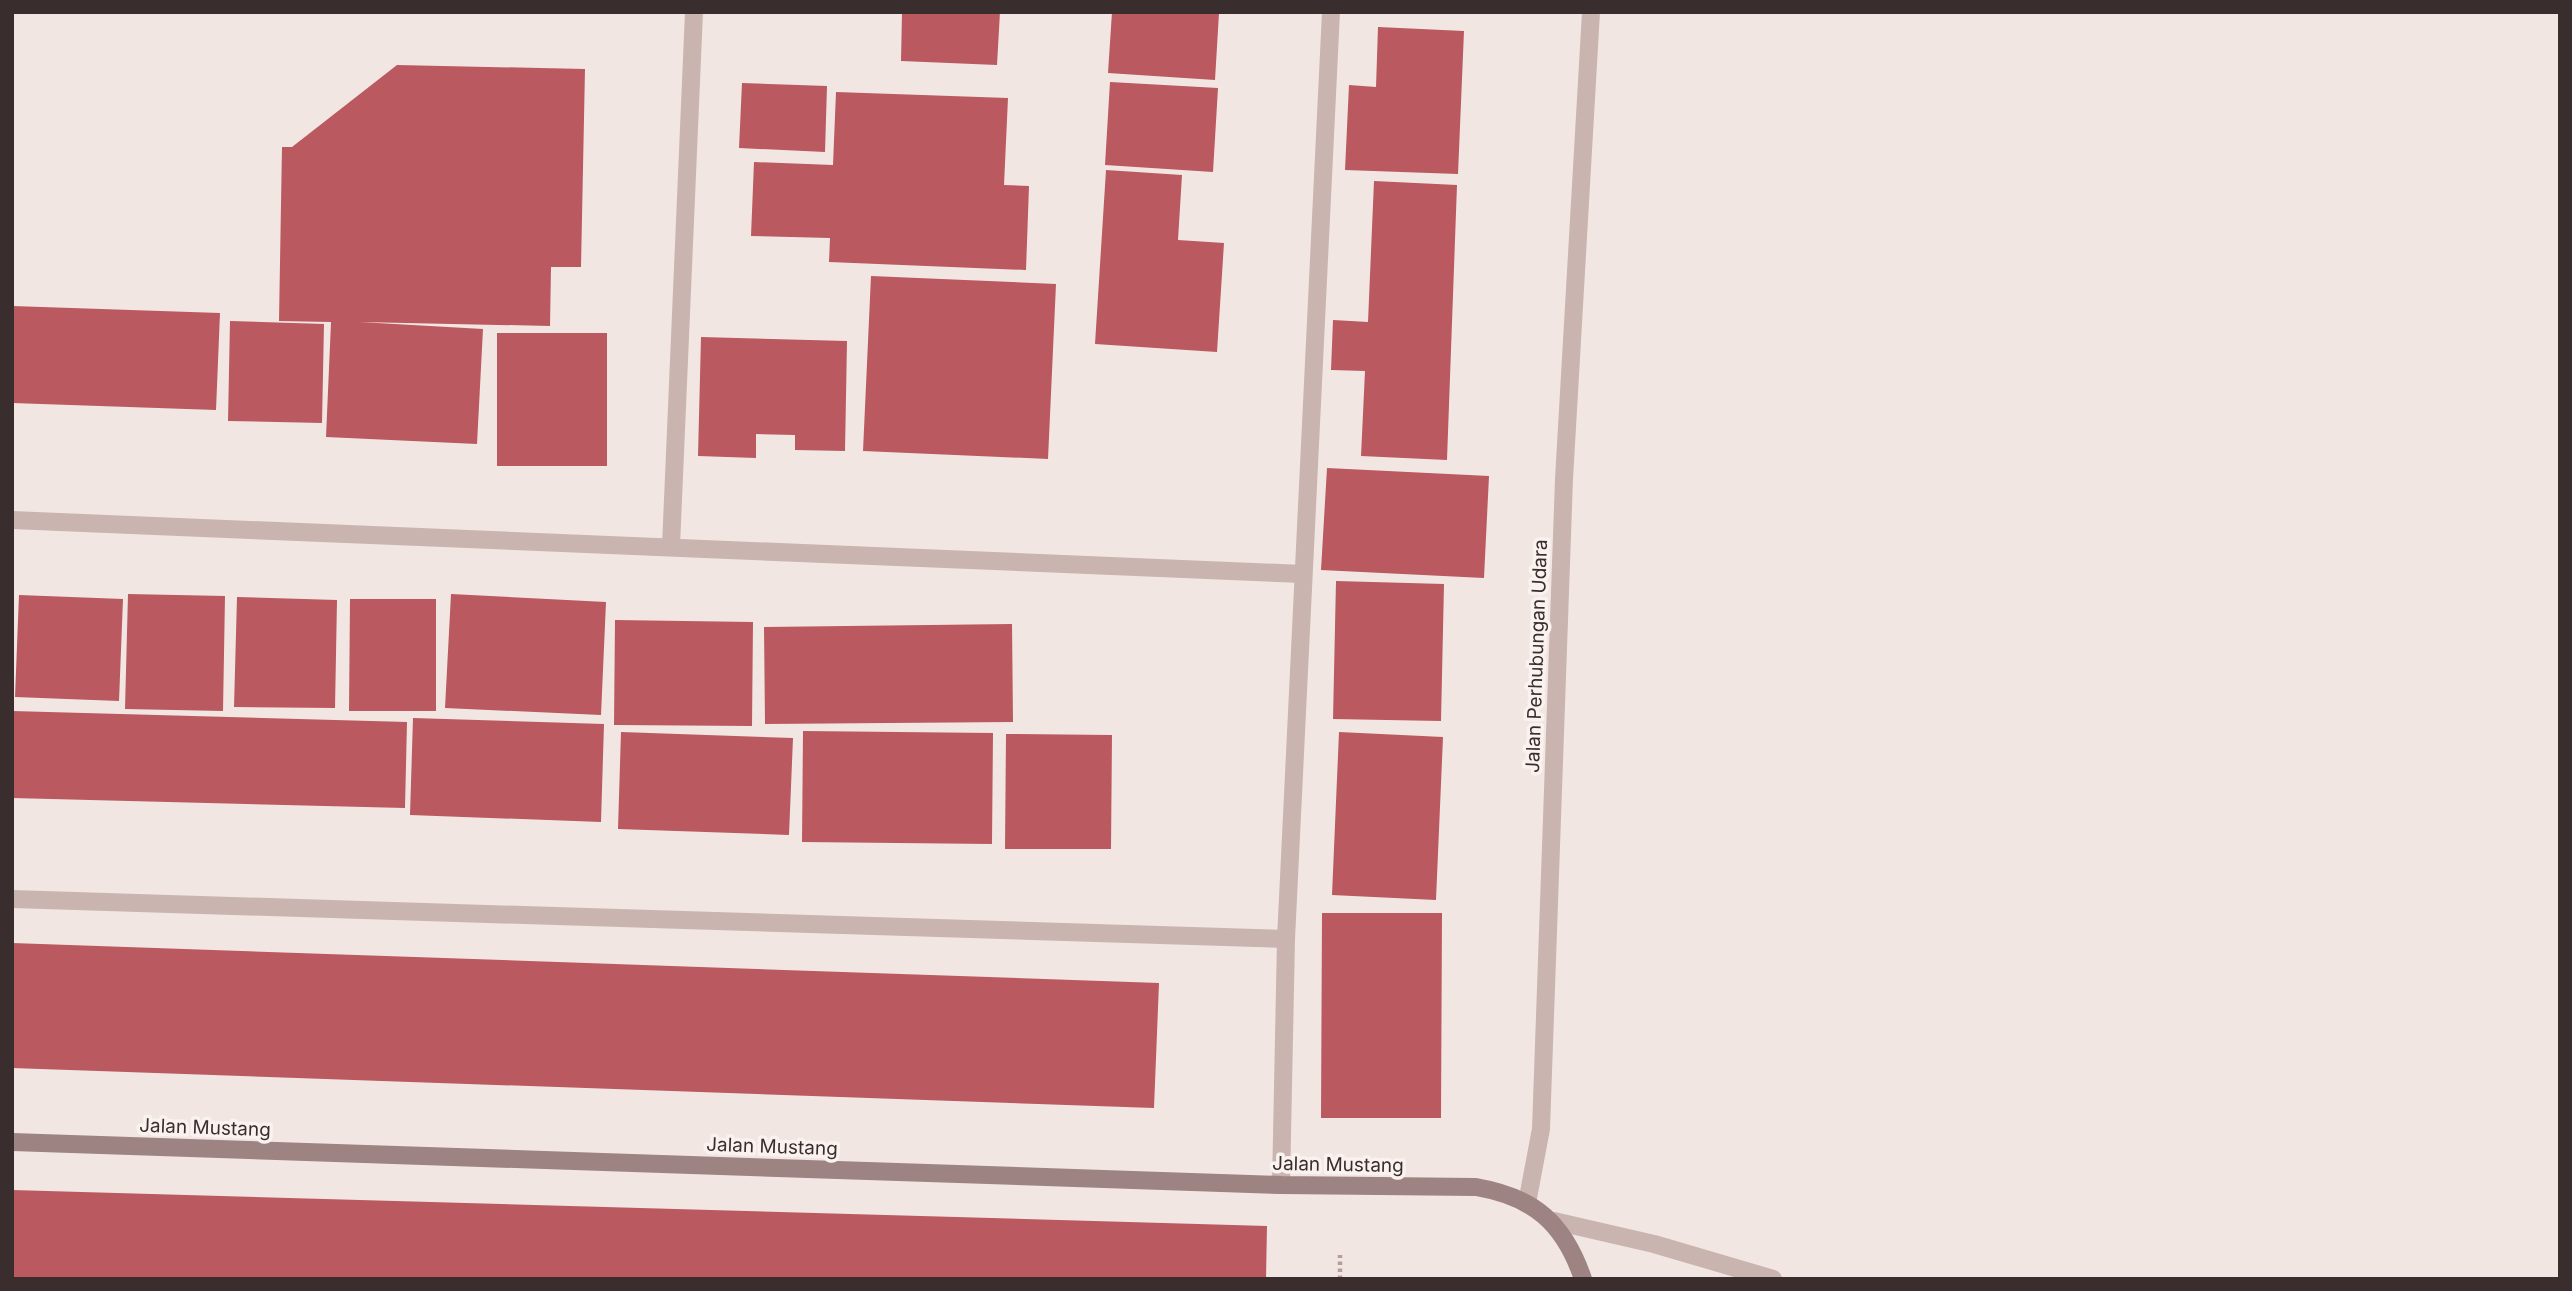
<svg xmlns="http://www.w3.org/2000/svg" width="2572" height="1291" viewBox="0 0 2572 1291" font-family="Inter,sans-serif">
<rect width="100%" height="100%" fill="#f2e6e3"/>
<!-- building -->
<path fill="#ba595f" d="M902,12H1000L997,65L901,61Z
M1112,12L1219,13L1215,80L1108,73Z
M1378,27L1464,31L1458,174L1345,170L1349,85L1376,87Z
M397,65L585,69L581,267H551L550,326L359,322L483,329L477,444L326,437L331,322L279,321L282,147H292Z
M1110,82L1218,88L1213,172L1105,165Z
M742,83L827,86L825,152L739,148Z
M836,92L1008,98L1004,185L1029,186L1026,270L829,262L830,238L751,236L754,162L833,165Z
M1106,170L1182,175L1178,240L1224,243L1217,352L1095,344Z
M1374,181L1457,185L1447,460L1361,456L1365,371L1331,370L1333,320L1368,322Z
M871,276L1056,284L1048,459L863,451Z
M12,306L220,313L216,410L12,403Z
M230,321L324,324L322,423L228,421Z
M497,333H607V466H497Z
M701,337L847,341L845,451L795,450V435L756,434V458L698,456Z
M1327,468L1489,476L1484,578L1321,570Z
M1336,581L1444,584L1441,721L1333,719Z
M128,594L225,596L223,711L125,709Z
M451,594L606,602L601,715L445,708Z
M19,595L123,599L119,701L15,697Z
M237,597L337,600L335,708L234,707Z
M350,599H436V711H349Z
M615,620L753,622L752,726L614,725Z
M1012,624L1013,722L765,724L764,627Z
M12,711L407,722L405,808L12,798Z
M413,718L604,724L601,822L410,815Z
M803,731L993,733L992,844L802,842Z
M621,732L793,738L789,835L618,829Z
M1339,732L1443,737L1436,900L1332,895Z
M1006,734L1112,735L1111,849H1005Z
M1322,913H1442L1441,1118H1321Z
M12,943L1159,983L1154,1108L12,1068Z
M12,1190L1267,1226L1266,1279H12Z"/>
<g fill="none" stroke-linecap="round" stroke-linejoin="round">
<!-- path -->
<path stroke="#b59d9a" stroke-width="4.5" stroke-dasharray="3.5 3.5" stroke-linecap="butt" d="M1340,1279V1255"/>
<!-- street -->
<path stroke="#c9b4b0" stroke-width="18" d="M12,520L1303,574
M671,546L694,12
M12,899L1286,939
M1281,1185L1286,939L1331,12
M1527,1203L1541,1129L1564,479L1591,12
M1554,1221L1654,1244L1773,1279"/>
<!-- secondary -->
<path stroke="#9d8381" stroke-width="18" d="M12,1142L1281,1185L1476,1187C1534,1197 1564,1223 1583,1279"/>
</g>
<g text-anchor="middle" stroke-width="7" stroke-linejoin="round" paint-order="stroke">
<!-- street labels -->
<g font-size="19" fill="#392d2d" stroke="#f9f2ef">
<text transform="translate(1536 656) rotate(-88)" y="7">Jalan Perhubungan Udara</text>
<text transform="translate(205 1127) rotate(2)" y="7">Jalan Mustang</text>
<text transform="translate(772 1146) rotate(2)" y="7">Jalan Mustang</text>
<text transform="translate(1338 1164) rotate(1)" y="7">Jalan Mustang</text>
</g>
</g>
<!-- border -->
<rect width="2572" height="1291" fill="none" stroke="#392d2d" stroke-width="28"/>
</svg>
